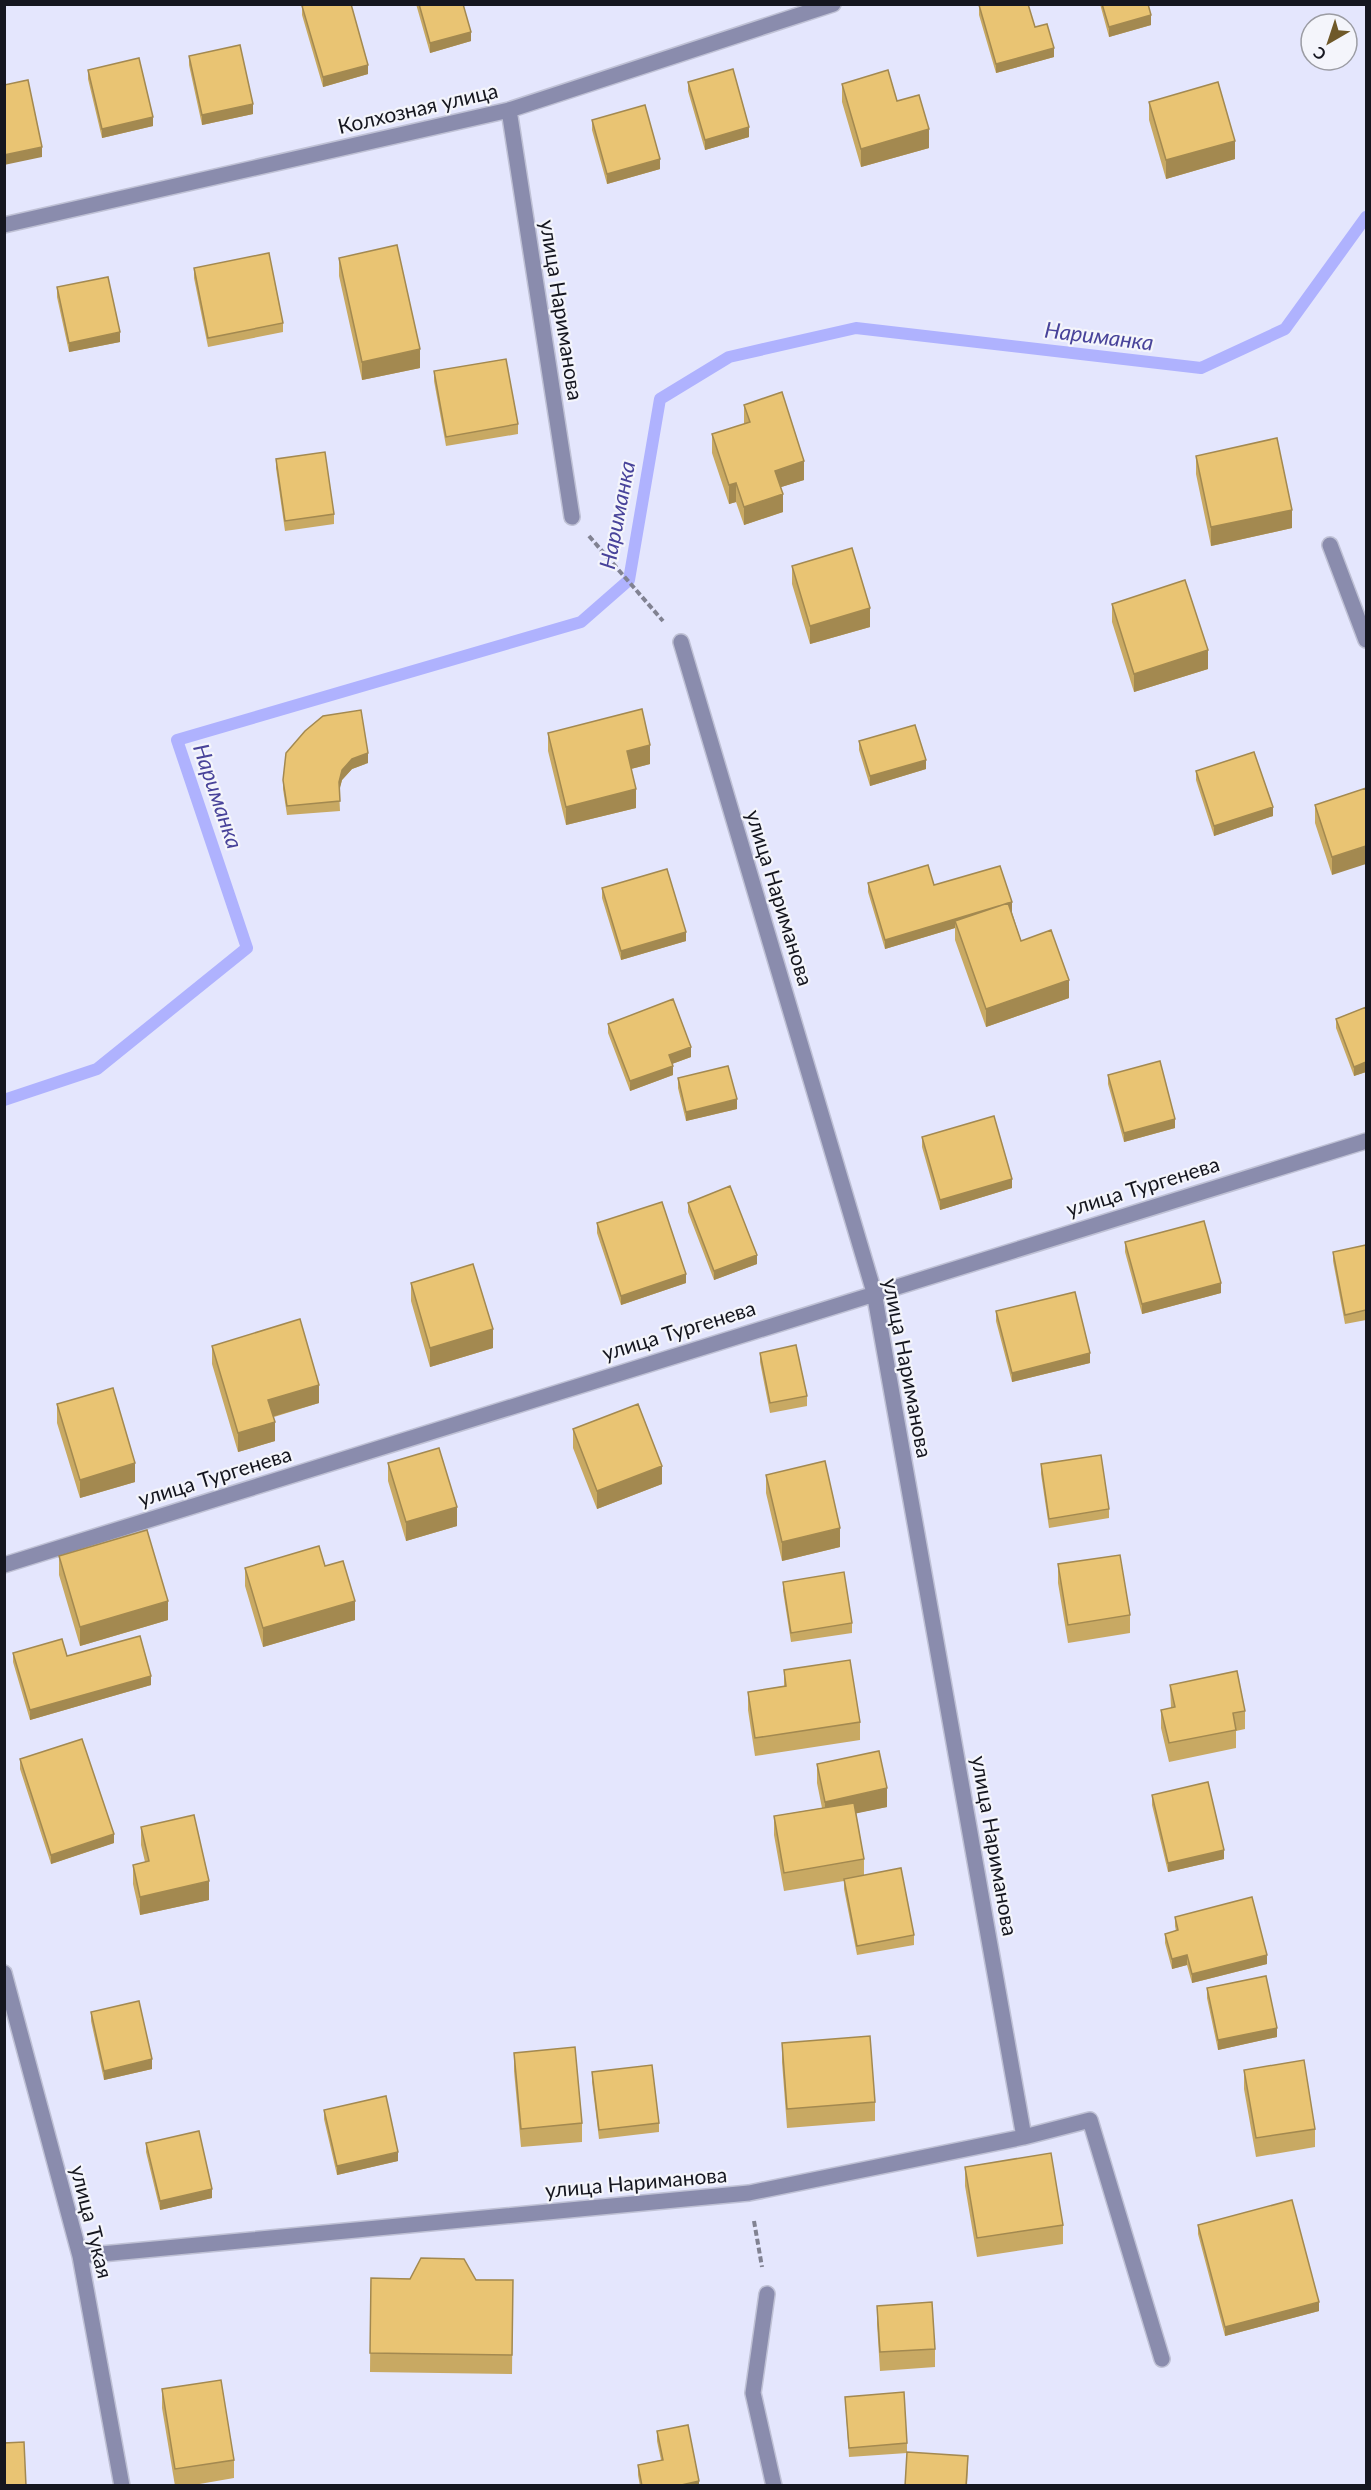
<svg xmlns="http://www.w3.org/2000/svg" width="1371" height="2490" viewBox="0 0 1371 2490" font-family="Lato,sans-serif">
<rect width="100%" height="100%" fill="#e4e6fd"/>
<g fill="none" stroke-linecap="round" stroke-linejoin="round">
<!-- stream -->
<path stroke="#afb2fe" stroke-width="12" d="M4,1100L97,1069L247,948L177,740L581,622L629,580L660,399L729,357L856,328L1201,368L1285,329L1366,217"/>
<!-- minor casing -->
<g stroke="#bfc1d5" stroke-width="18">
<path id="minor" d="M509,110L572,517
M4,225L509,110L833,4
M1330,545L1366,640
M4,1565L1366,1141
M4,1973L80,2256L122,2486
M1024,2137L1090,2120L1162,2359
M80,2256L749,2193L1024,2137L874,1292L681,642
M767,2294L753,2393L774,2486"/>
</g>
<!-- path -->
<path stroke="#818292" stroke-width="4" stroke-dasharray="6 3" stroke-linecap="butt" d="M589,536L663,621
M754,2221L762,2267"/>
<!-- minor -->
<use href="#minor" stroke="#8a8cad" stroke-width="15"/>
</g>
<!-- wall -->
<path fill="#c8a963" d="M416,4H463L471,41L430,53Z
M1100,4H1148L1151,25L1109,37Z
M979,5L1035,27L1054,57L996,73L979,15Z
M302,6L368,74L323,87L302,15Z
M189,56L253,114L202,125L189,65Z
M88,70L153,126L102,138L88,79Z
M688,82L749,137L705,150L688,91Z
M842,84L897,101L929,148L861,167L842,102Z
M1149,102L1235,159L1166,179L1149,120Z
M592,120L660,169L607,184L592,130Z
M339,258L420,368L362,380L339,276Z
M194,268L283,323V332L208,347L194,278Z
M57,287L120,342L69,352L57,297Z
M434,371L518,424V434L446,446L434,381Z
M744,405L804,480L781,487L783,512L744,525L736,502L729,504L712,453V434L744,424Z
M1196,456L1292,528L1211,546L1196,474Z
M276,459L334,514V524L285,531L276,468Z
M792,566L870,627L810,644L792,584Z
M1112,604L1208,669L1134,692L1112,622Z
M548,733L650,764L631,769L636,808L566,825L548,751Z
M859,741L926,769L870,786L859,750Z
M368,763L352,769L342,780L339,790L340,811L287,815L283,789V780Z
M1196,771L1273,816L1214,836L1196,780Z
M1366,788L1332,875L1315,823V805Z
M868,883L934,885L1012,912L1021,941L1069,998L986,1027L955,940V928L885,949L868,892Z
M602,888L686,941L621,960L602,898Z
M1366,1007V1072L1354,1076L1336,1028V1019Z
M608,1024L691,1057L672,1064L673,1075L630,1091L608,1033Z
M1108,1075L1175,1128L1124,1142L1108,1084Z
M678,1078L737,1109L686,1121L678,1088Z
M922,1137L1012,1188L940,1210L922,1147Z
M688,1203L757,1264L714,1280L688,1212Z
M597,1223L686,1283L621,1305L597,1233Z
M1125,1242L1221,1293L1142,1314L1125,1252Z
M1366,1245V1320L1345,1324L1333,1261V1252Z
M411,1283L493,1348L430,1367L411,1301Z
M996,1311L1090,1363L1012,1382L996,1321Z
M212,1346L319,1403L274,1417L275,1441L238,1452L212,1364Z
M760,1353L807,1396V1406L770,1413L760,1362Z
M57,1404L135,1482L80,1498L57,1423Z
M573,1429L662,1484L597,1509L573,1448Z
M388,1463L457,1526L406,1541L388,1481Z
M1041,1464L1109,1509V1518L1049,1528L1041,1474Z
M766,1475L840,1547L782,1561L766,1493Z
M59,1556L168,1620L80,1646L59,1575Z
M1058,1564L1130,1615V1633L1068,1643L1058,1583Z
M325,1566L355,1620L263,1647L245,1586V1568Z
M783,1582L852,1623V1633L791,1642L783,1591Z
M13,1653L67,1656L151,1685L30,1720L13,1662Z
M784,1670L860,1722V1740L755,1756L748,1710V1692L784,1686Z
M1170,1685L1245,1711V1729L1236,1731V1748L1169,1762L1161,1728V1710L1171,1708Z
M20,1759L114,1843L51,1864L20,1769Z
M817,1764L887,1807L856,1813L864,1859V1876L914,1935V1945L857,1955L844,1889V1881L784,1891L774,1835V1816L822,1808L817,1783Z
M1152,1795L1224,1859L1168,1872L1152,1805Z
M141,1827L209,1900L140,1915L133,1884V1865L145,1862L141,1845Z
M1175,1917L1267,1964L1192,1983L1187,1965L1172,1969L1165,1943V1934L1176,1931L1175,1926Z
M1207,1988L1277,2037L1218,2050L1207,1998Z
M91,2012L152,2069L104,2080L91,2021Z
M782,2043L875,2102V2121L787,2128L782,2062Z
M514,2053L582,2123V2142L521,2147L514,2071Z
M1244,2070L1315,2129V2147L1256,2157L1244,2089Z
M592,2072L659,2123V2132L599,2139L592,2082Z
M324,2110L398,2161L337,2175L324,2119Z
M146,2143L212,2198L160,2210L146,2152Z
M965,2167L1063,2225V2244L977,2257L965,2186Z
M1198,2225L1319,2311L1225,2336L1198,2234Z
M371,2278L513,2280L512,2374L370,2372Z
M877,2306L935,2349V2367L880,2371L877,2324Z
M162,2389L234,2460V2478L188,2486H175L162,2408Z
M845,2397L907,2443V2452L968,2466L967,2486H905L907,2453L849,2457Z
M657,2431L699,2486H640L638,2475V2465L661,2460L657,2441Z"/>
<!-- shaded-wall -->
<path fill="#a38950" d="M1151,15V25L1109,37V27Z
M471,32V41L430,53V43Z
M1054,48V57L996,73V64Z
M368,65V74L323,87V77Z
M253,104V114L202,125V115Z
M153,117V126L102,138V129Z
M749,127V137L705,150V140Z
M929,129V148L861,167V149Z
M1235,141V159L1166,179V160Z
M42,147V157L4,165V155Z
M660,159V169L607,184V174Z
M120,332V342L69,352V343Z
M420,349V368L362,380V362Z
M804,461V480L775,489V471Z
M736,483V502L729,504V485Z
M783,494V512L744,525V507Z
M1292,510V528L1211,546V527Z
M870,608V627L810,644V626Z
M1208,650V669L1134,692V674Z
M650,745V764L627,770V751Z
M368,753V763L352,769L342,780L339,792V782L342,770L352,759Z
M926,760V769L870,786V776Z
M636,789V808L566,825V807Z
M1273,807V816L1214,836V826Z
M1366,846V864L1332,875V857Z
M1012,902V912L955,921V928L885,949V940Z
M686,932V941L621,960V951Z
M1069,980V998L986,1027V1009Z
M691,1047V1057L669,1065V1055Z
M1366,1062V1072L1354,1076V1067Z
M673,1066V1075L630,1091V1081Z
M737,1099V1109L686,1121V1112Z
M1175,1119V1128L1124,1142V1133Z
M1012,1179V1188L940,1210V1200Z
M757,1255V1264L714,1280V1271Z
M686,1274V1283L621,1305V1296Z
M1221,1283V1293L1142,1314V1304Z
M493,1329V1348L430,1367V1348Z
M1090,1353V1363L1012,1382V1373Z
M319,1385V1403L268,1418V1400Z
M275,1422V1441L238,1452V1433Z
M135,1463V1482L80,1498V1480Z
M662,1466V1484L597,1509V1491Z
M457,1507V1526L406,1541V1522Z
M840,1528V1547L782,1561V1542Z
M168,1601V1620L80,1646V1627Z
M355,1601V1620L263,1647V1628Z
M151,1676V1685L30,1720V1710Z
M887,1788V1807L825,1820V1802Z
M114,1834V1843L51,1864V1855Z
M1224,1850V1859L1168,1872V1863Z
M209,1881V1900L140,1915V1897Z
M1187,1955V1965L1172,1969V1959Z
M1267,1955V1964L1192,1983V1974Z
M1277,2028V2037L1218,2050V2040Z
M152,2059V2069L104,2080V2071Z
M398,2152V2161L337,2175V2166Z
M212,2189V2198L160,2210V2201Z
M1319,2302V2311L1225,2336V2327Z
M699,2481V2486H677Z"/>
<!-- building -->
<path fill="#e9c473" stroke="#a38950" stroke-width="1.5" d="M306,4H351L368,65L323,77L302,6Z
M419,4H463L471,32L430,43Z
M983,4H1028L1035,27L1047,24L1054,48L996,64L979,5Z
M1102,4H1148L1151,15L1109,27Z
M240,45L253,104L202,115L189,56Z
M139,58L153,117L102,129L88,70Z
M733,69L749,127L705,140L688,82Z
M888,70L897,101L919,95L929,129L861,149L842,84Z
M28,80L42,147L4,155V85Z
M1218,82L1235,141L1166,160L1149,102Z
M645,105L660,159L607,174L592,120Z
M397,245L420,349L362,362L339,258Z
M269,253L283,323L208,338L194,268Z
M108,277L120,332L69,343L57,287Z
M506,359L518,424L446,437L434,371Z
M782,392L804,461L775,471L783,494L744,507L736,483L729,485L712,434L750,422L744,405Z
M1277,438L1292,510L1211,527L1196,456Z
M325,452L334,514L285,521L276,459Z
M852,548L870,608L810,626L792,566Z
M1185,580L1208,650L1134,674L1112,604Z
M642,709L650,745L627,751L636,789L566,807L548,733Z
M361,710L368,753L352,759L342,770L339,782L340,801L287,806L283,780L286,753L305,731L323,716Z
M915,725L926,760L870,776L859,741Z
M1254,752L1273,807L1214,826L1196,771Z
M1366,788V846L1332,857L1315,805Z
M928,865L934,885L1000,866L1012,902L885,940L868,883Z
M667,869L686,932L621,951L602,888Z
M1008,903L1021,941L1051,930L1069,980L986,1009L955,921Z
M673,999L691,1047L669,1055L673,1066L630,1081L608,1024Z
M1366,1007V1062L1354,1067L1336,1019Z
M1160,1061L1175,1119L1124,1133L1108,1075Z
M728,1066L737,1099L686,1112L678,1078Z
M994,1116L1012,1179L940,1200L922,1137Z
M730,1186L757,1255L714,1271L688,1203Z
M662,1202L686,1274L621,1296L597,1223Z
M1204,1221L1221,1283L1142,1304L1125,1242Z
M1366,1245V1310L1345,1315L1333,1252Z
M473,1264L493,1329L430,1348L411,1283Z
M1075,1292L1090,1353L1012,1373L996,1311Z
M300,1319L319,1385L268,1400L275,1422L238,1433L212,1346Z
M796,1345L807,1396L770,1403L760,1353Z
M113,1388L135,1463L80,1480L57,1404Z
M638,1404L662,1466L597,1491L573,1429Z
M439,1448L457,1507L406,1522L388,1463Z
M1101,1455L1109,1509L1049,1519L1041,1464Z
M825,1461L840,1528L782,1542L766,1475Z
M147,1530L168,1601L80,1627L59,1556Z
M319,1546L325,1566L343,1561L355,1601L263,1628L245,1568Z
M1120,1555L1130,1615L1068,1625L1058,1564Z
M844,1572L852,1623L791,1633L783,1582Z
M140,1636L151,1676L30,1710L13,1653L62,1639L67,1656Z
M850,1660L860,1722L755,1738L748,1692L786,1686L784,1670Z
M1237,1671L1245,1711L1233,1713L1236,1730L1169,1743L1161,1710L1175,1707L1170,1685Z
M82,1739L114,1834L51,1855L20,1759Z
M879,1751L887,1788L825,1802L817,1764Z
M1208,1782L1224,1850L1168,1863L1152,1795Z
M854,1803L864,1859L784,1873L774,1816Z
M194,1815L209,1881L140,1897L133,1865L149,1861L141,1827Z
M901,1868L914,1935L857,1946L844,1879Z
M1252,1897L1267,1955L1192,1974L1187,1955L1172,1959L1165,1934L1178,1930L1175,1917Z
M1266,1976L1277,2028L1218,2040L1207,1988Z
M139,2001L152,2059L104,2071L91,2012Z
M870,2036L875,2102L787,2109L782,2043Z
M575,2047L582,2123L521,2129L514,2053Z
M1304,2060L1315,2129L1256,2138L1244,2070Z
M652,2065L659,2123L599,2130L592,2072Z
M386,2096L398,2152L337,2166L324,2110Z
M199,2131L212,2189L160,2201L146,2143Z
M1051,2153L1063,2225L977,2238L965,2167Z
M1292,2200L1319,2302L1225,2327L1198,2225Z
M421,2258L464,2259L476,2280H513L512,2355L370,2353L371,2278L410,2279Z
M932,2302L935,2349L880,2352L877,2306Z
M221,2380L234,2460L175,2469L162,2389Z
M904,2392L907,2443L849,2448L845,2397Z
M688,2425L699,2481L677,2486H642L638,2465L663,2460L657,2431Z
M24,2442L26,2486H4V2443Z
M907,2452L968,2456L966,2486H905Z"/>
<g text-anchor="middle" stroke-width="4.5" stroke-linejoin="round" paint-order="stroke">
<!-- street labels -->
<g font-size="21" fill="#15161f" stroke="#f4f5fb">
<text transform="translate(418 109) rotate(-13)" y="7">Колхозная улица</text>
<text transform="translate(561 310) rotate(81)" y="7">улица Нариманова</text>
<text transform="translate(779 898) rotate(73)" y="7">улица Нариманова</text>
<text transform="translate(1143 1187) rotate(-17)" y="7">улица Тургенева</text>
<text transform="translate(679 1331) rotate(-17)" y="7">улица Тургенева</text>
<text transform="translate(907 1368) rotate(79)" y="7">улица Нариманова</text>
<text transform="translate(215 1477) rotate(-17)" y="7">улица Тургенева</text>
<text transform="translate(994 1846) rotate(80)" y="7">улица Нариманова</text>
<text transform="translate(636 2183) rotate(-5)" y="7">улица Нариманова</text>
<text transform="translate(91 2222) rotate(76)" y="7">улица Тукая</text>
</g>
<!-- water labels -->
<g font-size="22" font-style="italic" fill="#48439a" stroke="#f4f5fb">
<text transform="translate(1099 336) rotate(7)" y="8">Нариманка</text>
<text transform="translate(617 515) rotate(-79)" y="8">Нариманка</text>
<text transform="translate(218 796) rotate(71)" y="8">Нариманка</text>
</g>
</g>
<!-- border -->
<rect width="1371" height="2490" fill="none" stroke="#15161f" stroke-width="12"/>
<!-- north arrow -->
<g transform="translate(1329 42) rotate(219)"><circle r="28" fill="#f4f5fb" stroke="#9b9ca3" stroke-width="1.5"/>
<path d="M0-4.5L10 22L0 15L-10 22Z" fill="#6f5929"/>
<text y="-9" font-size="16" font-weight="bold" text-anchor="middle" fill="#15161f">С</text>
</g>
</svg>
